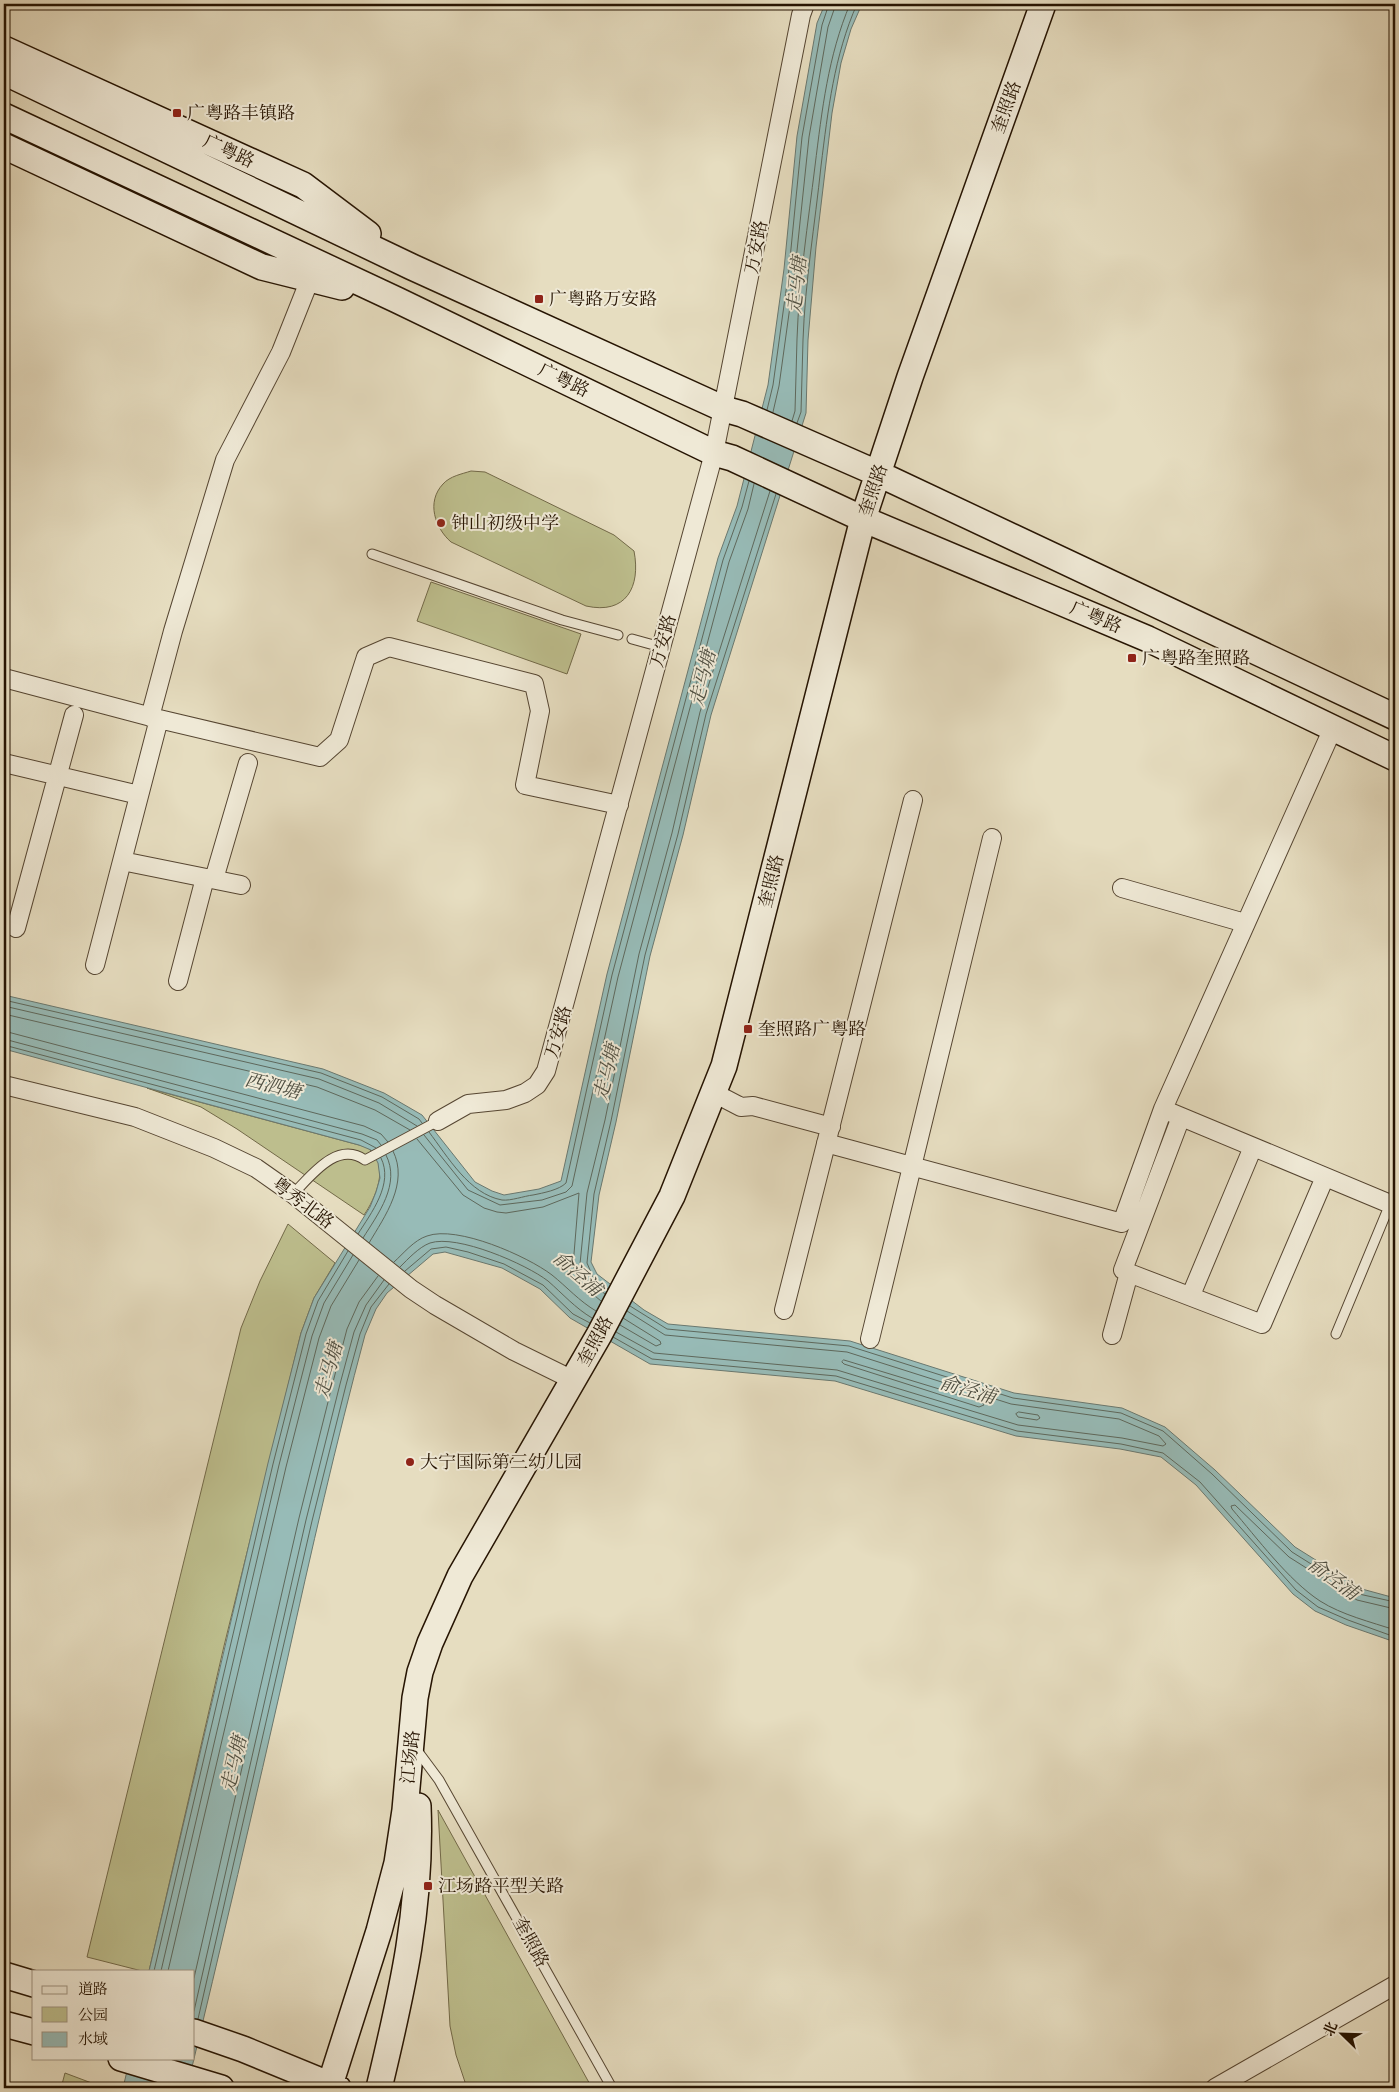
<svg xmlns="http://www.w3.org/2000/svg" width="1399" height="2092" viewBox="0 0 1399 2092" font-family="Cardo,'Noto Serif SC',serif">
<rect width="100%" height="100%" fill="#e6ddc0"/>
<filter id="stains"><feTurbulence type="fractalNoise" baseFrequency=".004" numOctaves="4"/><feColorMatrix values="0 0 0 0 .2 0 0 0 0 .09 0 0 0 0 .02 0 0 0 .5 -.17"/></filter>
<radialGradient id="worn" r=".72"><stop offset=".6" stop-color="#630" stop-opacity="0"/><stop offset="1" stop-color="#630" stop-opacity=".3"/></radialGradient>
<!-- green -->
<path fill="#bdbe8d" stroke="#726948" d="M471,471L485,472L614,535L634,551C641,587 626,615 586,606L451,542C435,528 426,502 443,484C450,476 462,474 471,471Z
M431,582L581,634L567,674L417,621Z
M147,1088L359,1145C363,1146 368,1147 370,1150C390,1166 375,1199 364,1215L237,1129L201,1107Z
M288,1224L335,1263L314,1298L301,1333L224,1646L149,1971H142L87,1957L241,1328L260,1281Z
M438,1810L592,2088H467L456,2055L450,2026Z
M65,2073L105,2088H61Z"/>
<!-- water -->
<path fill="#97bbb7" stroke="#6a786f" d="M825,4H862L851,29L841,63L832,113L816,247L808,340L806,413L711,715L683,835L650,956L616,1122L599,1195L591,1262L597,1274L644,1310L668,1324L850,1341L1014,1393L1122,1408L1165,1427L1215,1470L1295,1547L1362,1589L1395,1598V1642L1346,1625L1315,1611L1293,1594L1196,1485L1161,1457L1120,1449L1016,1436L835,1381L650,1364L570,1318L540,1289L502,1268L445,1252L433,1254L387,1293L376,1309L365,1335C336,1443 311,1552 287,1661C255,1803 221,1946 187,2088H123L130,2058H194V1971H149L268,1463L301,1333L314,1298L370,1207L376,1192L380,1178L378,1163L371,1150L359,1145L4,1049V995L323,1069L384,1093L422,1115L475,1182L492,1191L504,1195L539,1189L561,1181L607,974L718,558L737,506L768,385L784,269L797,136L817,23Z"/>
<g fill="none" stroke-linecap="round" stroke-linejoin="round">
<!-- shore -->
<path stroke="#5e685c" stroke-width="1" d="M767,410L773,385L789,269L802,137L822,25L829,4
M773,412L779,386L795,270L809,137L828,27L836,4
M792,421L795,411C796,387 796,363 797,339C799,281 808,223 815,166C822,110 828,56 850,4
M797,423L801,412C802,388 802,364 803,340C805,282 815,224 821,166C828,110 834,56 857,4
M4,1000L321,1073L382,1097L419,1119L422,1123
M4,1006L319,1079L379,1103L417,1126
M4,1014L317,1087L375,1110L410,1130
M4,1031L364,1126L381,1134L388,1142
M4,1039L362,1134L377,1140L381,1145
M4,1045L361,1140L376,1148
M429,1132C448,1157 469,1194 502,1200C511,1201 524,1196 533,1195C543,1193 559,1190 566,1183L612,975L723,560L742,507L749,481
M424,1135L468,1190L500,1205L542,1200L566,1192L572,1186L618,977L729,562L748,509L754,484
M417,1139L463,1195L484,1208L497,1212L506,1213L543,1207L579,1193L573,1266L583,1286L601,1301
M358,1234C371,1213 394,1184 381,1158
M363,1238C378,1214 401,1184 386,1155
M369,1243C385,1216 409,1183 393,1151
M394,1262C403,1254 414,1240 427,1236C457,1225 527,1256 552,1275C567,1287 579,1301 596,1311
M400,1267C408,1259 419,1247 430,1243C457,1234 526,1264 548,1281C563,1294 575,1308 592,1318
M405,1271L431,1249L446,1247L468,1252L504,1264L543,1285L573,1314L590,1323
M608,1289L593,1277L587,1263L594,1194L611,1121L645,955L678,834L706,714L776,494
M605,1294L588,1281L580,1264L587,1193L605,1120L639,954L672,833L700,712L770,491
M630,1306L667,1329L849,1346L1013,1398L1121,1413L1163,1431L1212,1474L1292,1552L1359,1594L1395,1602
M620,1325L656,1346L661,1344L660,1341L623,1318
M616,1332L654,1353L837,1370L1018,1425L1122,1438L1163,1446L1166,1444L1159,1436L1119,1419L1011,1404L847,1352L665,1335L627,1311
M613,1337L652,1359L836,1376L1017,1431L1121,1444L1163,1453L1200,1482L1296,1590L1318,1607L1348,1620L1395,1637
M844,1360L982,1402L984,1405L979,1407L844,1364L842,1362Z
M1019,1412L1038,1415L1040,1418L1037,1420L1018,1417L1016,1414Z
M1395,1609L1357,1600L1289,1557L1235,1505L1231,1506L1232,1509C1257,1538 1288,1580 1320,1601C1342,1615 1371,1622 1395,1630
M154,1971L273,1464L306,1334L318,1301L348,1251
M161,1971L279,1465L312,1336L324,1303L353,1255
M168,1971L286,1467L319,1338L331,1306L359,1260
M194,1978L299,1518L333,1382L347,1329L359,1302L378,1276
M194,2011L306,1520L340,1384L354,1332L366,1305L384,1280
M198,2019L312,1521L346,1385L360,1334L371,1307L389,1284"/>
<!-- lane casing -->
<g stroke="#564632" stroke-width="11">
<path id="lane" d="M372,554L562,620L618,635
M632,639L661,647
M293,1194C311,1176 337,1140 365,1160L438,1121
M1336,1334L1390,1204
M416,1749L439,1780L612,2088"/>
</g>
<!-- street casing -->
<g stroke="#564632" stroke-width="20">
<path id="street" d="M4,678L159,719L320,757L339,740L366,657L389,647L534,684L540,711L525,785L619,805
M150,717L173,631L225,460L281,352L310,279
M4,763L139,795
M122,861L241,885
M214,879L248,763
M1122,888L1245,923
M16,928L74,715
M95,965L159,719
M178,981L205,878
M4,1085L135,1117L214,1148L256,1168L293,1194L411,1289L435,1305L514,1351L573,1380
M714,1093L741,1107L753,1106L831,1127
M1172,1113L1395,1206
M1181,1117L1123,1270L1129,1273L1262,1324L1325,1177
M438,1121L468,1104L506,1100L525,1093L537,1085L546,1071L714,453L801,15L805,4
M826,1143L1122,1223L1163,1109L1333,728
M1191,1295L1253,1147
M784,1310L913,800
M1112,1335L1129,1273
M870,1339L992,838
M1215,2088L1395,1985"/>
</g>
<!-- secondary casing -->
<g stroke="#261402" stroke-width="28">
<path id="secondary" d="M4,49L303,185L368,234
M4,72L412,267L724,409L742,414L879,474L1395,717
M4,116L397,300L714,453L732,458L863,519L1148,639L1395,758
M4,146L262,267L342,287
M4,1975L34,1984
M4,2024L34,2032
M194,2032L243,2049L338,2088
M121,2058L221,2088
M329,2088L379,1931L397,1863L405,1810L415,1698L420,1672L430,1643L460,1576L599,1335L672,1196L724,1066L863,519L910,377L1043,4
M379,2088C402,1992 422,1907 418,1806"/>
</g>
<!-- lane -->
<use href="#lane" stroke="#efe9d6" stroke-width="9"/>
<!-- street -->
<use href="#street" stroke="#efe9d6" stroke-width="18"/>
<!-- secondary -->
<use href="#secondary" stroke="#efe9d6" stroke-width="25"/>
</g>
<!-- markers -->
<g fill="#8f2418" stroke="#efe9d6" stroke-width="2">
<rect x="172" y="108" width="10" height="10" rx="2.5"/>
<rect x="534" y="294" width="10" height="10" rx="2.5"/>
<circle cx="441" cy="523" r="5"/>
<rect x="1127" y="653" width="10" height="10" rx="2.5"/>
<rect x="743" y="1024" width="10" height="10" rx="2.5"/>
<circle cx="410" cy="1462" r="5"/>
<rect x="423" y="1881" width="10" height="10" rx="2.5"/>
</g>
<g text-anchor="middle" stroke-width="4" stroke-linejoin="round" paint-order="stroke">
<!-- street labels -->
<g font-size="18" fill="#261402" stroke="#efe9d6">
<text transform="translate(1006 107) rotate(-70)" y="6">奎照路</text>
<text transform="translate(229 151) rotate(25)" y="6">广粤路</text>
<text transform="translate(756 247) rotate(-79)" y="6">万安路</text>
<text transform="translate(564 380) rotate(26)" y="6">广粤路</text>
<text transform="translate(873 490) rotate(-71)" y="6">奎照路</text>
<text transform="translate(1096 617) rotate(23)" y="6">广粤路</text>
<text transform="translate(663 641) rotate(-75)" y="6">万安路</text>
<text transform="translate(771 881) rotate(-76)" y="6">奎照路</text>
<text transform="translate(558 1032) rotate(-74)" y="6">万安路</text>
<text transform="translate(303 1203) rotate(37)" y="6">粤秀北路</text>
<text transform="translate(595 1341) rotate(-61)" y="6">奎照路</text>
<text transform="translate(410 1757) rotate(-84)" y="6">江场路</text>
<text transform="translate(531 1942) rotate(61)" y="6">奎照路</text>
</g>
<!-- poi labels -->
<g font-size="18" fill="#261402" stroke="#efe9d6" text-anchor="start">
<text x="187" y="119">广粤路丰镇路</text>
<text x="549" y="305">广粤路万安路</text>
<text x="451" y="529">钟山初级中学</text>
<text x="1142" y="664">广粤路奎照路</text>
<text x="758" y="1035">奎照路广粤路</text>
<text x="420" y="1468">大宁国际第三幼儿园</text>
<text x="438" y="1892">江场路平型关路</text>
</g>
<!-- water labels -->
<g font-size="19" font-style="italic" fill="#4e4e41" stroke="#efe9d6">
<text transform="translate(796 285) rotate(-84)" y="7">走马塘</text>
<text transform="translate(702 678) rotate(-76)" y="7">走马塘</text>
<text transform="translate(606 1072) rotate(-76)" y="7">走马塘</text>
<text transform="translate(273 1085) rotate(14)" y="7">西泗塘</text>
<text transform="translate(578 1273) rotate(41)" y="7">俞泾浦</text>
<text transform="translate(328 1370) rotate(-74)" y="7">走马塘</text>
<text transform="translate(968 1389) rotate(16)" y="7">俞泾浦</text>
<text transform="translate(1334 1578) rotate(36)" y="7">俞泾浦</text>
<text transform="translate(233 1764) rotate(-77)" y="7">走马塘</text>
</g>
</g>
<!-- margin -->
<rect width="1399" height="2092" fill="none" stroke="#e6ddc0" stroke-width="20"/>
<rect x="5" y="5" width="1389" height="2082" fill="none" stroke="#261402" stroke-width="2.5"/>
<rect x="10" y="10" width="1379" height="2072" fill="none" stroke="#261402"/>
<!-- legend -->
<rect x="32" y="1970" width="162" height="90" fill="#efe9d6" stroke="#9f9481"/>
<rect x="42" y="1986" width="25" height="8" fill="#efe9d6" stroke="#9f9481"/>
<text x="78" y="1994" font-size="15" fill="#261402">道路</text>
<rect x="42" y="2007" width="25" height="15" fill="#bdbe8d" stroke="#9f9481"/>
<text x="78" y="2020" font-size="15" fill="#261402">公园</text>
<rect x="42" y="2032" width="25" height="15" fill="#97bbb7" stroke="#9f9481"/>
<text x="78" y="2044" font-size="15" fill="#261402">水域</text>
<!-- north arrow -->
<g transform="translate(1342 2034) rotate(293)" stroke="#efe9d6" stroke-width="4" paint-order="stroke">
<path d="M0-4L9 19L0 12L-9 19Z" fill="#261402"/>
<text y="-8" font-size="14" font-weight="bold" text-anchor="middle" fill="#261402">北</text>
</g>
<rect width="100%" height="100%" filter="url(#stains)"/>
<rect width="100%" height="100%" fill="url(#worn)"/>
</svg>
